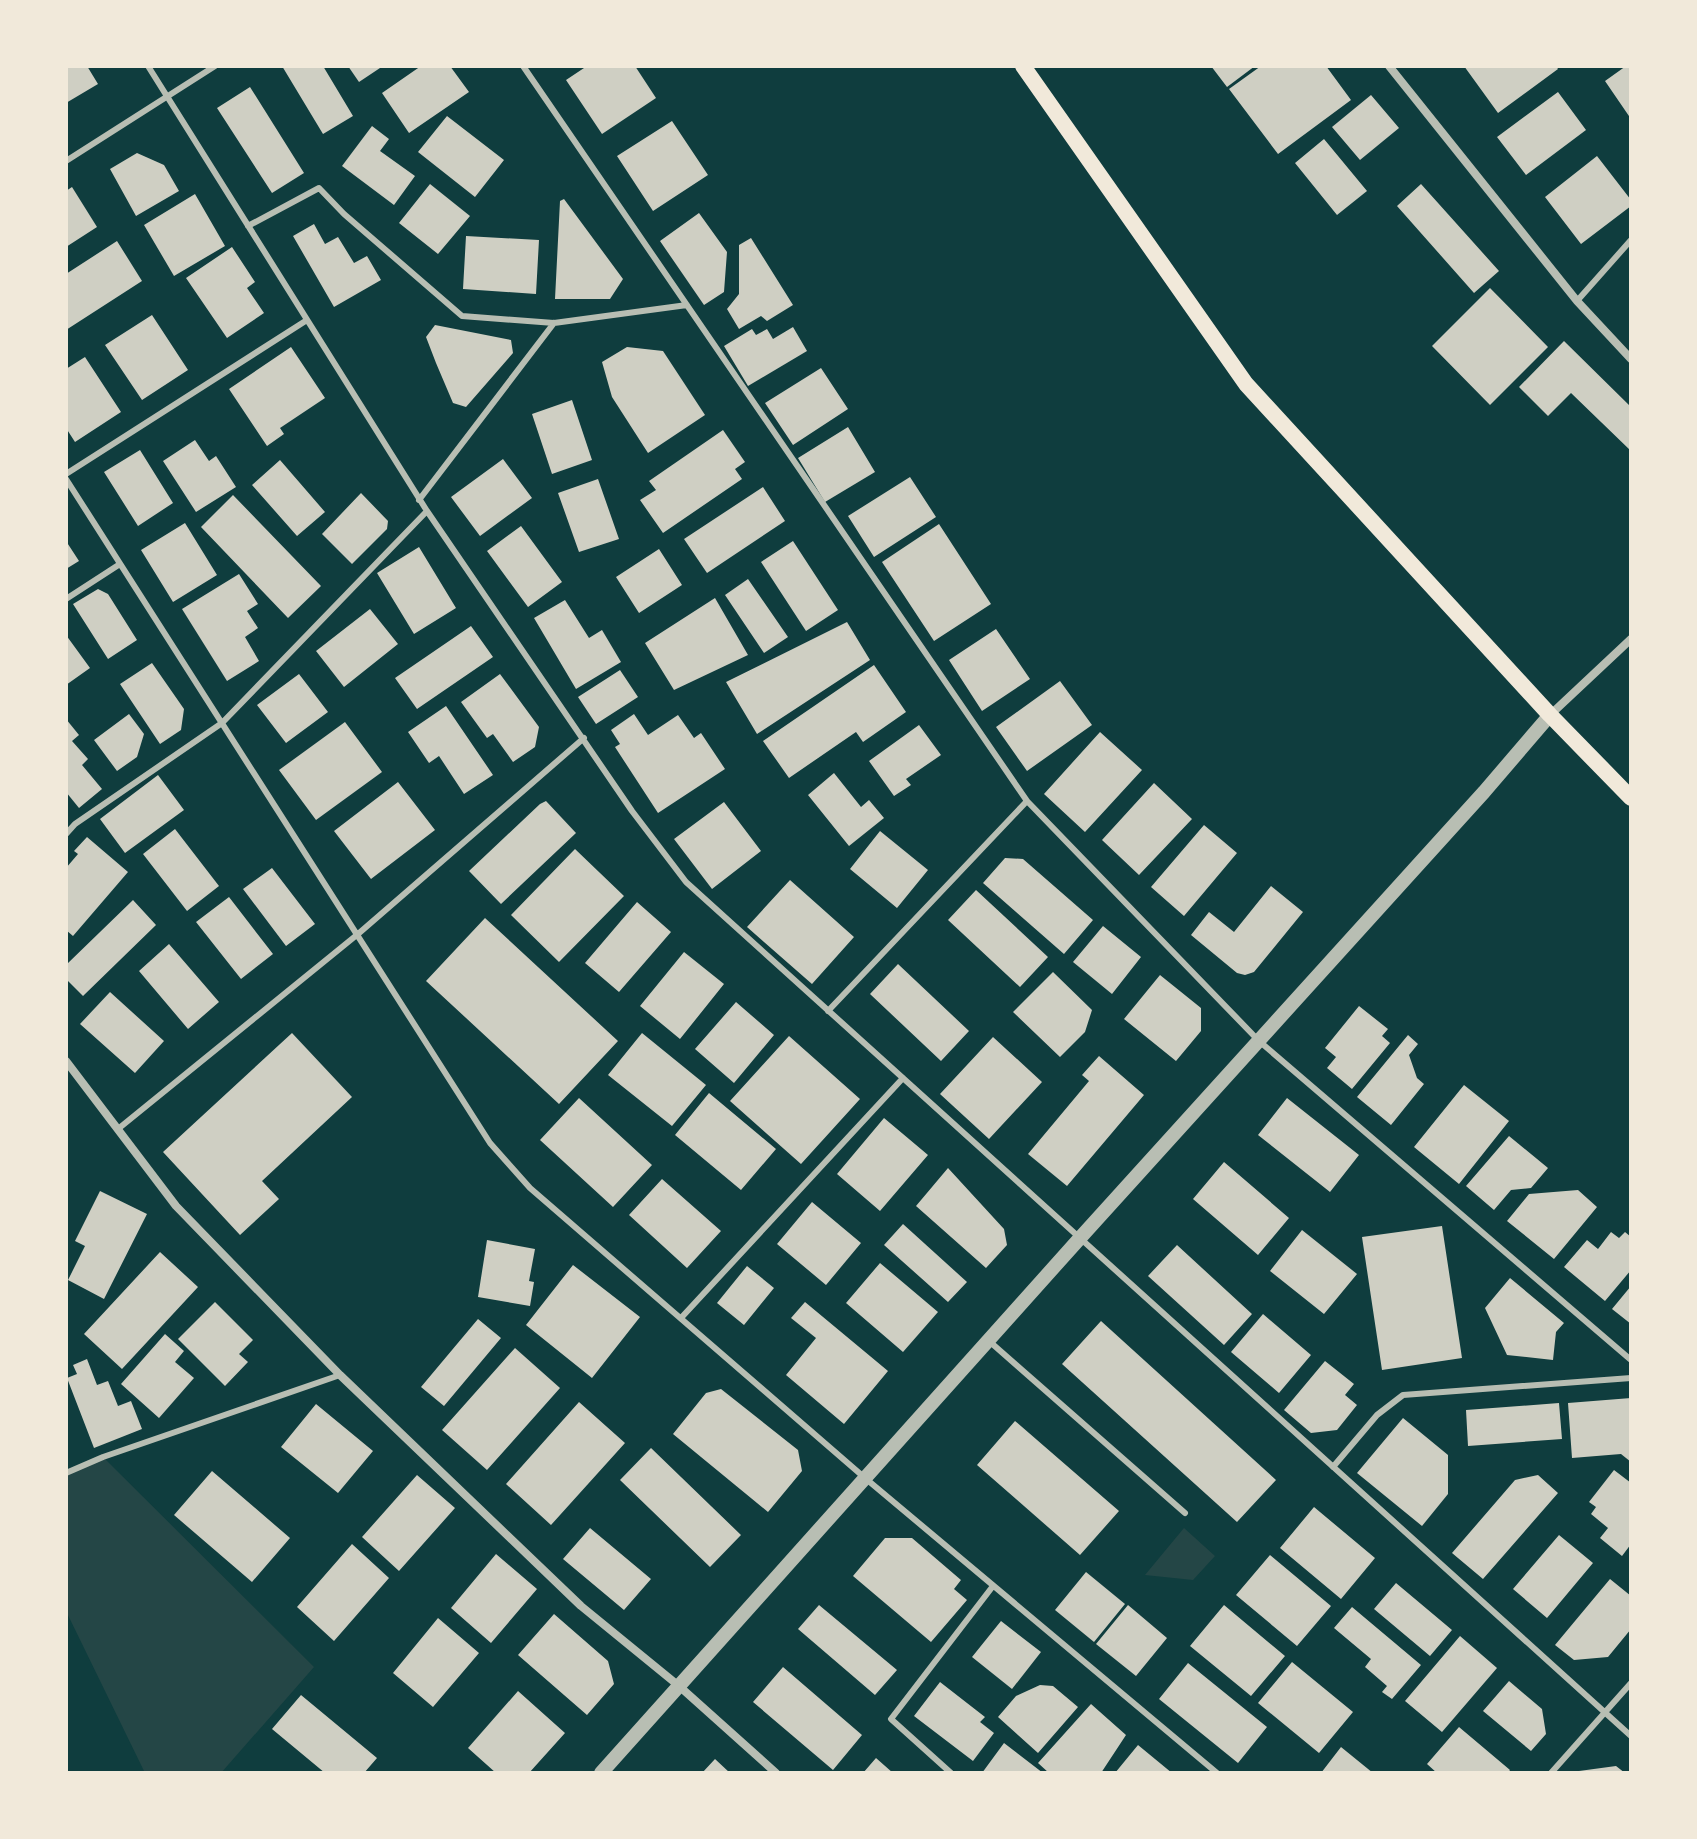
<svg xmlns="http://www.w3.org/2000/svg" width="1697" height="1839" viewBox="0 0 1697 1839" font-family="'Archivo Narrow',sans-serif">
<rect width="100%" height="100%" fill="#0f3d3e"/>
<!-- green -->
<path fill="#244646" d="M103,1457L314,1667L221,1773H145L66,1611V1473Z
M1184,1528L1215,1556L1193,1580L1145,1575Z"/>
<!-- building -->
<path fill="#cfcfc3" d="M66,66H87L98,84L66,103Z
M282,66H323L353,116L323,134Z
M348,66H383L359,82Z
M421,66H450L469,92L409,133L382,93Z
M587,66H635L656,98L602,134L566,80Z
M1211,66H1255L1227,87Z
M1261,66H1326L1351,100L1278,154L1229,89Z
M1464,66H1556L1558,69L1498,113Z
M1626,66H1631V119L1605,81Z
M250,87L304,173L272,193L217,108Z
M1558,92L1586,130L1526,175L1497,137Z
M1371,95L1399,128L1360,160L1332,127Z
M447,116L504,160L475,197L418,152Z
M672,121L708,175L653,211L617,156Z
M372,126L389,139L380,151L415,176L394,205L342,166Z
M1324,139L1367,191L1337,215L1295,163Z
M137,153L164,165L179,191L136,216L110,169Z
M1597,156L1631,200V206L1581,244L1545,197Z
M430,184L470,216L438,254L399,223Z
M1421,184L1499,271L1474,293L1397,206Z
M72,187L97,227L66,247V191Z
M195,194L225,246L174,276L144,225Z
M564,199L623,279L610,299H555L560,201Z
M699,213L727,252L724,292L704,305L660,241Z
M314,224L325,244L338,237L354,263L367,256L381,280L334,307L293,236Z
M466,236L539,240L536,294L463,289Z
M751,238L793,305L767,321L761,316L739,329L727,309L739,294V245Z
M117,241L142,281L66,330V274Z
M232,247L255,282L247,288L264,313L227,338L186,278Z
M1490,288L1548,347L1490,405L1432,346Z
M152,315L188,370L142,400L105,345Z
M435,325L511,340L513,353L466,407L453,403L436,363L426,337Z
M793,327L807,351L748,386L724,346L752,329L756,335L767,329L773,339Z
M1564,341L1631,407V451L1571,393L1548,416L1519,387Z
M291,347L325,398L280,428L284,434L267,446L229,389Z
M627,347L663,351L705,415L648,453L612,397L602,362Z
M85,357L121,412L75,442L66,428V369Z
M821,368L848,409L793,445L765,403Z
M572,400L592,460L552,474L532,414Z
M848,427L875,472L825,502L798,458Z
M723,430L745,462L735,469L742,479L663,533L640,500L656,490L649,481Z
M195,440L209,461L216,456L236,487L196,512L163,461Z
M140,450L173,503L138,526L104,472Z
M503,459L532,498L480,536L451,497Z
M280,460L325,512L297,536L252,485Z
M910,477L936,517L874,557L848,516Z
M598,479L619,539L579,552L558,493Z
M763,487L785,521L707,573L684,539Z
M361,493L388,521L387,529L352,564L322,534Z
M233,495L321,586L288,618L201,527Z
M185,523L217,575L173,602L141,550Z
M939,524L991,604L934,641L882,562Z
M521,526L562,582L528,607L487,551Z
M66,541L79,561L66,569Z
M793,541L838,610L806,631L761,562Z
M419,547L456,608L414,634L377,573Z
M659,549L682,585L639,613L616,577Z
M239,574L258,604L247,611L258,628L245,637L259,661L227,681L182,609Z
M748,579L788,637L764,653L725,595Z
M98,589L108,594L137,640L108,659L73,604Z
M715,598L748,655L674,690L645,643Z
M565,600L589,638L602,630L621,662L576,689L534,618Z
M370,609L398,644L344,687L316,651Z
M847,622L870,660L757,734L726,682Z
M471,626L493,657L417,709L395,678Z
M996,629L1030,679L982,711L949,660Z
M66,635L90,668L66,685Z
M152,663L184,709L181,730L160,744L120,684Z
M874,665L906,712L863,742L856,732L789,778L763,741Z
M620,670L638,697L596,724L578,697Z
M299,674L328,712L286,743L257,705Z
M500,674L539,727L535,747L513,762L493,734L487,738L461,702Z
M1060,681L1092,725L1027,771L996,727Z
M446,706L493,775L464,794L439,756L429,763L408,732Z
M129,714L144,734L137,757L117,771L94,740Z
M634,714L648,735L678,715L694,738L701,733L725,769L658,813L615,747L620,744L611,730Z
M66,719L79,735L72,741L88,759L82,765L102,789L79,808L66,792Z
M345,722L382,772L316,820L279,770Z
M919,725L941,755L906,779L911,785L894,796L869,761Z
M1100,732L1142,770L1085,832L1044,794Z
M834,773L861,807L869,800L884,818L849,846L808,795Z
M158,775L184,810L125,853L100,819Z
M398,782L435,830L371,879L334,831Z
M1154,783L1192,819L1139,875L1102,840Z
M546,801L576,833L501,904L469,871L540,804Z
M724,802L761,851L712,889L674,839Z
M1204,825L1237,853L1184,916L1151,887Z
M175,829L219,886L187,911L143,854Z
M880,831L928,870L897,908L850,869Z
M87,837L128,872L73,936L66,930V868L78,854L74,851Z
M575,849L624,896L559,962L511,915Z
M1005,858L1023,859L1093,920L1064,954L983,883Z
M272,868L315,924L286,946L243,889Z
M790,880L854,937L812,984L747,927Z
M1271,886L1303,912L1254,972L1245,975L1237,973L1191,935L1209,912L1234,932Z
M976,890L1048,957L1020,987L948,920Z
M229,897L273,954L241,979L196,922Z
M133,900L156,925L83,996L66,979V965Z
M637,902L671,932L619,992L585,963Z
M485,918L618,1041L559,1104L426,981Z
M1103,926L1141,957L1112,994L1073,962Z
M169,944L219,1002L188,1029L139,971Z
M684,952L724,984L680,1039L640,1006Z
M898,964L969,1031L941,1061L870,994Z
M1053,972L1092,1010L1085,1032L1060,1057L1013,1012Z
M1160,975L1201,1008V1031L1176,1061L1124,1019Z
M110,992L164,1041L135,1073L80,1024Z
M736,1002L774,1035L734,1083L695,1049Z
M1359,1006L1388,1029L1382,1036L1390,1043L1352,1089L1327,1068L1336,1057L1325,1048Z
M292,1033L352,1097L262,1181L279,1199L240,1235L163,1152Z
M642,1033L706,1085L672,1126L608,1075Z
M1408,1035L1418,1044L1409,1055L1417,1078L1424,1084L1391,1125L1357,1097Z
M789,1036L860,1099L801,1164L730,1101Z
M993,1037L1042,1082L989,1139L940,1094Z
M1099,1056L1144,1095L1067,1186L1028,1154L1089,1081L1082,1075Z
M1464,1085L1509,1121L1459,1184L1414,1147Z
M709,1093L776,1149L741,1190L675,1135Z
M579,1098L652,1165L613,1207L540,1140Z
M1287,1098L1359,1155L1330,1192L1258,1135Z
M884,1118L928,1155L880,1211L837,1174Z
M1509,1136L1548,1168L1531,1188L1511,1190L1494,1210L1466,1186Z
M1224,1162L1289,1218L1258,1255L1193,1199Z
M948,1168L1004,1229L1007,1245L986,1268L916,1206Z
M662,1179L721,1231L687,1268L629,1215Z
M1578,1190L1597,1207L1554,1259L1507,1221L1529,1194Z
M100,1191L147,1214L104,1299L68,1280L85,1246L75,1241Z
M812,1202L861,1243L826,1285L777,1244Z
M903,1224L967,1282L948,1302L884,1245Z
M1442,1226L1462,1358L1382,1370L1362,1237Z
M1302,1230L1357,1274L1324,1314L1270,1271Z
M1611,1232L1619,1238L1625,1232L1631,1237V1270L1605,1301L1564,1267L1587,1240L1598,1249Z
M487,1240L535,1249L529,1281L534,1282L530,1306L478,1297Z
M1177,1245L1252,1314L1224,1345L1148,1276Z
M160,1252L198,1287L122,1369L84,1334Z
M880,1263L938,1312L903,1352L846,1303Z
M573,1265L640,1317L592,1378L526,1325Z
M747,1266L774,1288L744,1325L717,1303Z
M1510,1278L1564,1323L1556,1332L1553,1360L1507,1355L1485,1308Z
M1631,1286V1324L1612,1309Z
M215,1302L253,1340L239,1354L248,1362L225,1386L178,1339Z
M805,1302L888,1371L844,1424L786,1375L816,1338L791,1318Z
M1263,1314L1311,1355L1279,1393L1231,1352Z
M478,1319L501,1338L444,1406L421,1387Z
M1101,1321L1276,1480L1237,1522L1062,1364Z
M165,1334L184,1351L175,1362L194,1378L159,1418L121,1384Z
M515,1348L560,1388L487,1470L442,1430Z
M87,1359L97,1385L108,1381L118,1406L131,1401L142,1429L94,1448L67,1378L77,1374L73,1365Z
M1325,1361L1354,1384L1345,1395L1357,1405L1337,1430L1311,1433L1284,1410Z
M721,1389L798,1450L802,1471L768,1512L673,1434L706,1393Z
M1631,1398V1462L1621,1454L1572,1458L1568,1403Z
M579,1402L625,1443L551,1525L506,1484Z
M1559,1403L1562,1439L1468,1446L1466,1410Z
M316,1404L373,1451L338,1493L281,1447Z
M1403,1418L1448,1455V1494L1422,1526L1357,1473Z
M1015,1421L1119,1511L1080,1555L977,1465Z
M651,1448L741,1535L710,1567L620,1480Z
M1614,1470L1631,1483V1544L1622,1556L1600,1538L1608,1528L1591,1514L1596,1507L1589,1502Z
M212,1471L290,1538L252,1582L174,1515Z
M417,1475L455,1508L399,1571L362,1537Z
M1538,1475L1558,1493L1483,1579L1452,1553L1515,1480Z
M1314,1507L1375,1558L1341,1599L1280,1548Z
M590,1528L651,1579L624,1610L563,1559Z
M1559,1535L1593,1563L1547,1618L1513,1589Z
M885,1538H912L961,1580L954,1589L967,1600L931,1642L853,1576Z
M352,1544L389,1578L334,1641L297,1607Z
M496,1554L537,1589L491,1643L451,1608Z
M1270,1555L1331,1606L1297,1646L1236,1595Z
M1086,1572L1125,1604L1094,1642L1055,1610Z
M1610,1579L1631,1596V1629L1608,1657L1574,1660L1555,1645Z
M1396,1583L1452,1630L1430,1656L1374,1609Z
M819,1605L897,1670L875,1695L798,1629Z
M1128,1605L1167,1638L1136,1676L1096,1644Z
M1224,1605L1285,1656L1251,1696L1190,1646Z
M1352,1607L1421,1665L1392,1699L1382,1692L1387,1686L1365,1667L1371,1659L1334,1628Z
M554,1614L608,1661L614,1684L587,1715L518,1655Z
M438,1618L479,1653L433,1707L393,1673Z
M1001,1621L1041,1652L1012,1689L972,1657Z
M1460,1636L1497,1668L1442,1732L1405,1701Z
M1292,1662L1353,1712L1319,1753L1258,1703Z
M1188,1663L1267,1727L1238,1763L1159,1699Z
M783,1667L862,1735L833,1770L753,1702Z
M1509,1681L1542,1709L1546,1734L1531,1751L1483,1711Z
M940,1682L985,1717L980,1722L994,1733L973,1761L914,1716Z
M1040,1685L1053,1686L1078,1707L1038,1753L998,1717L1016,1696Z
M518,1691L565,1733L529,1773H496L468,1748Z
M301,1695L377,1758L364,1773H325L272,1729Z
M1091,1704L1126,1735L1101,1773H1049L1038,1763Z
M1459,1727L1510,1770L1508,1773H1437L1427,1764Z
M1004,1743L1043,1773H982Z
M1138,1745L1172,1773H1115Z
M1341,1747L1373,1773H1321Z
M876,1758L893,1773H863Z
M715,1759L730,1773H702Z
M1616,1766L1625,1773H1580L1579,1771Z"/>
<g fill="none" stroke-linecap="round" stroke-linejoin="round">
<!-- service -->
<path stroke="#b8beb3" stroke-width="6" d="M148,66L427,511L632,811L686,882L1631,1736
M523,66L1027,801L1259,1041L1631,1360
M66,161L215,66
M248,226L319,188L344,214L462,316L554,323L687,305
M1577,301L1631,240
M66,474L307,320
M66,479L490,1143L530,1188L865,1478L1217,1773
M419,500L554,323
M66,599L120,564
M66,834L75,824L222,723L427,511
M828,1011L1027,801
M118,1129L358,934L584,738
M681,1318L903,1078
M989,1341L1185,1513
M1333,1467L1377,1415L1403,1395L1631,1378
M66,1473L103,1457L340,1375
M951,1773L891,1719L993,1586
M1551,1773L1631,1683"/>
<!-- minor -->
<path stroke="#b8beb3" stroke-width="8" d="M1389,66L1577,301L1631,359
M1550,715L1631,639
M66,1061L176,1206L340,1375L581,1606L679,1686L776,1773"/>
<!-- tertiary -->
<path stroke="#b8beb3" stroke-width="14" d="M601,1773L1080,1238L1484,792L1550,715"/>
<!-- secondary -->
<path stroke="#f1e9da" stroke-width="16" d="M1023,66L1246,384L1550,715L1631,798"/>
</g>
<!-- border -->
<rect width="1697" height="1839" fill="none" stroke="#f1e9da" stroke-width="136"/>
</svg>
